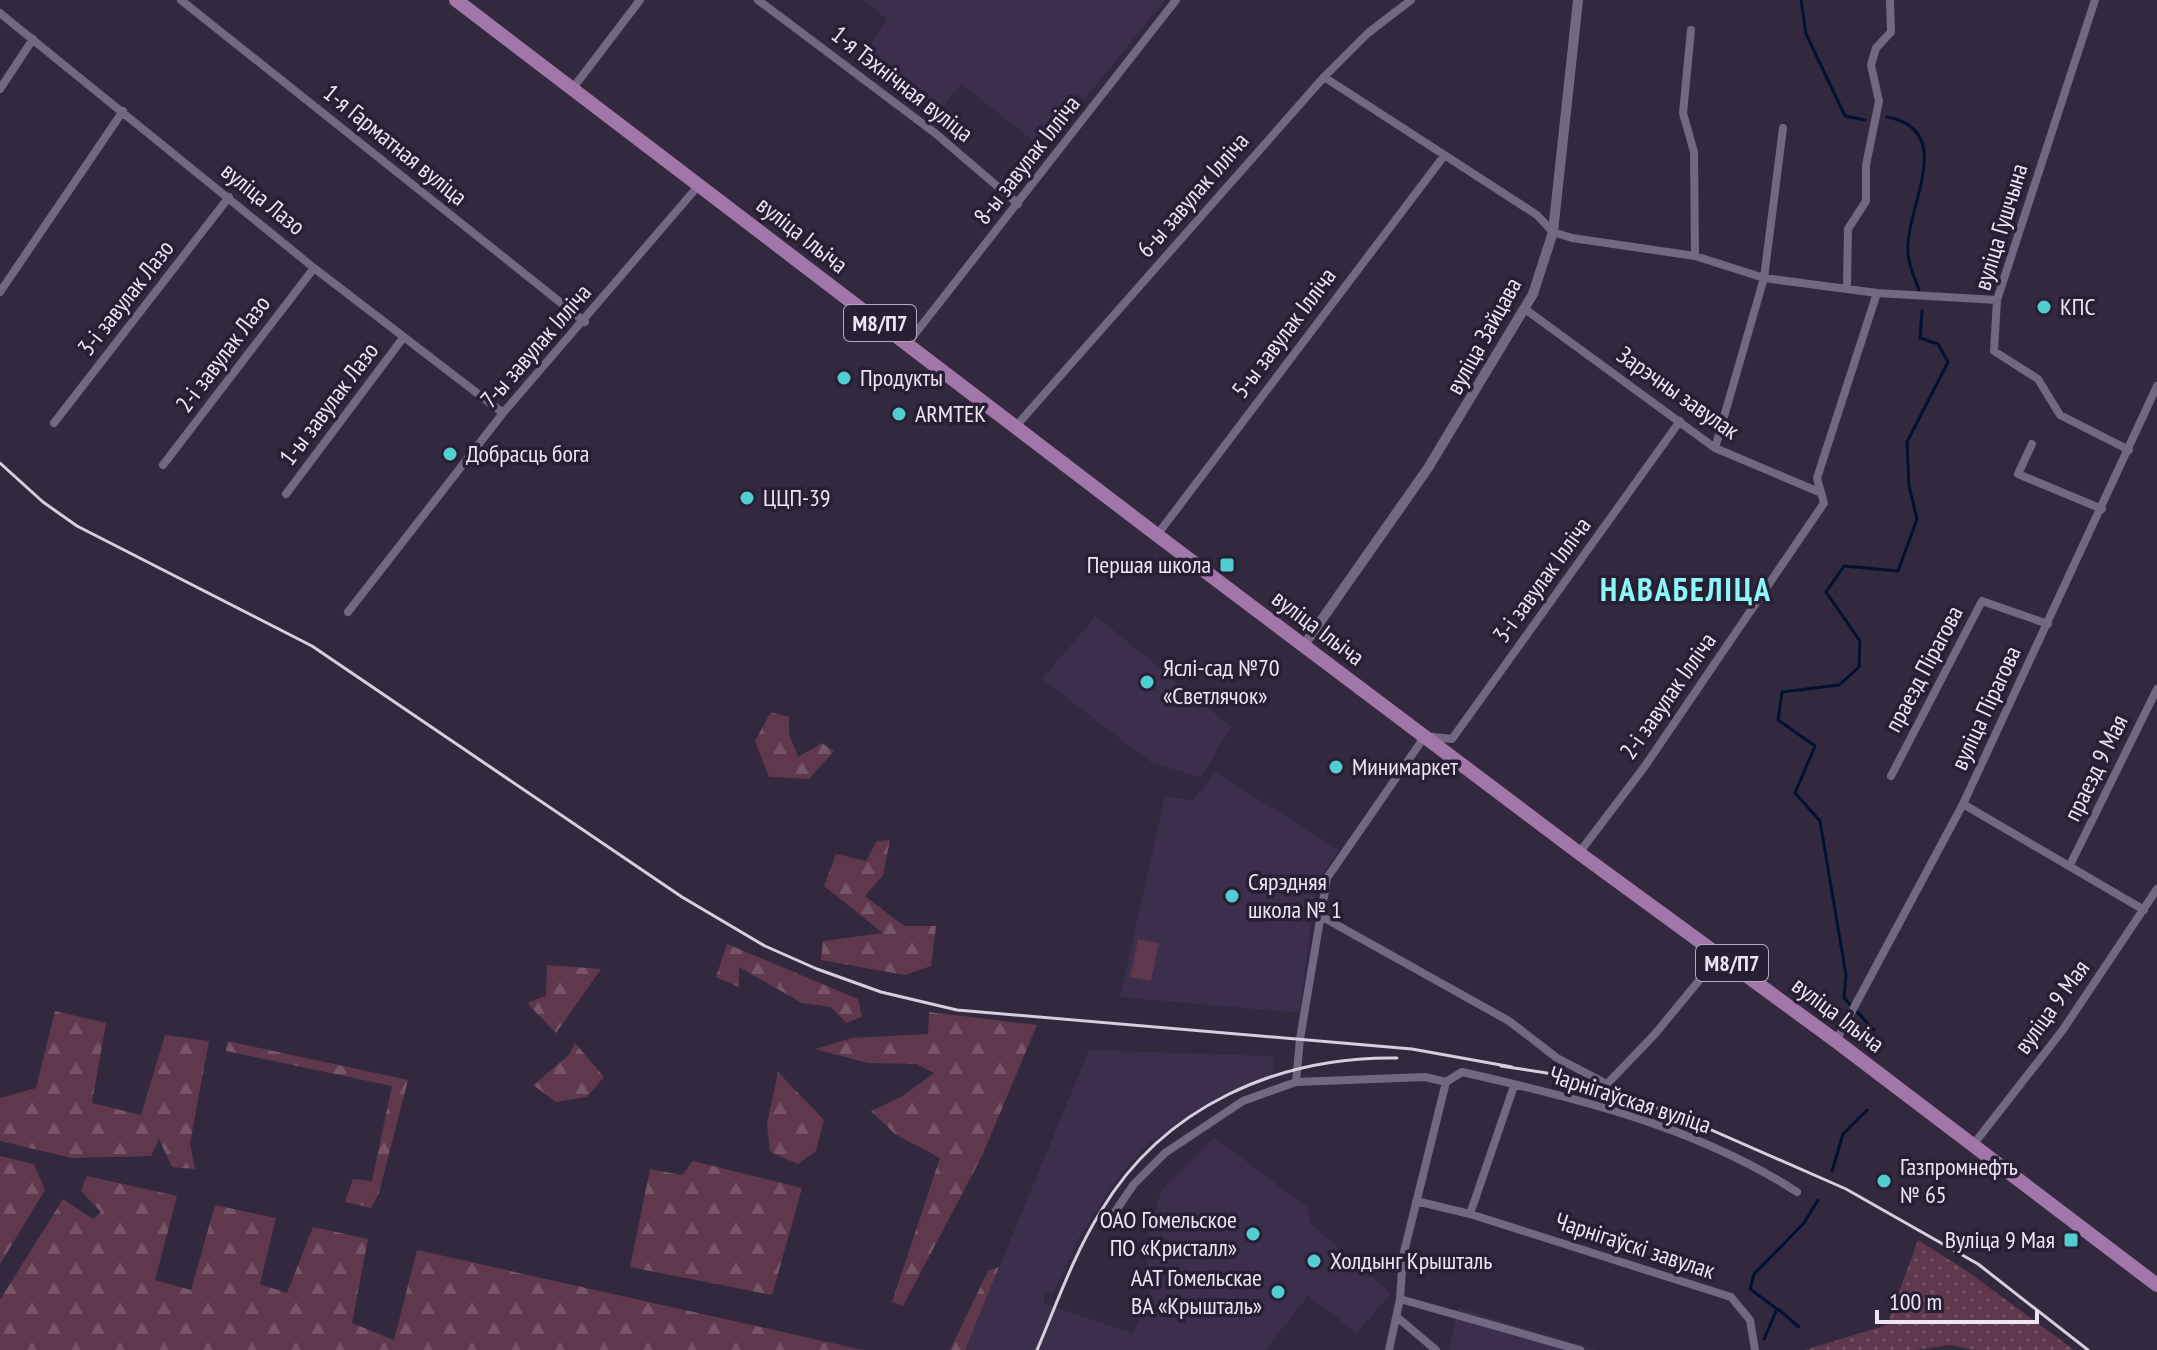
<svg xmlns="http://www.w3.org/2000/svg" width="2157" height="1350" viewBox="0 0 2157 1350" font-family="'PT Sans Narrow',sans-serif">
<defs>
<pattern id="forest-firs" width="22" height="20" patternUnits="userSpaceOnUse" patternTransform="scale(2)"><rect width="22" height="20" fill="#5f384e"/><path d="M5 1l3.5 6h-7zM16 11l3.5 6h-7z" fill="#765568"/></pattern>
<pattern id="park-dots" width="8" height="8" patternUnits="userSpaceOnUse" patternTransform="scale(2)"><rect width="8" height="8" fill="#5f384e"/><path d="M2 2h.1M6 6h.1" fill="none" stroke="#765568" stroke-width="1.8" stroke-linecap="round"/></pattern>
</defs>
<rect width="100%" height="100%" fill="#32293f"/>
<!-- built -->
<path fill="#3b2f4b" d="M863,0H1165L1085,99L1077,93L1036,143L961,84L935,117L925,115L859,62L887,19Z
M1096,616L1231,727L1201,777L1152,763L1042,679Z
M1215,772L1339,850L1316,883L1300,1013L1120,997L1165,796L1193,801Z
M1089,1050L1274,1056L1272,1078L1238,1090L1150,1142L1119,1176L1077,1241L1053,1294L1044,1290V1304L1133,1333L1150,1296L1146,1247L1161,1190L1214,1137L1307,1207L1310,1223L1391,1293L1357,1333L1308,1296L1265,1350H965Z
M1458,1308L1596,1350H1449Z"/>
<!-- forest -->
<path fill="url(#forest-firs)" d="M771,712L789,717V734L798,757L822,743L834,751L809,779L769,777L755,741Z
M890,840L883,875L865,896L904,926H936L931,966L905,975L821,960L823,941L883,933L824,886L836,854L866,861L877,841Z
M727,944L858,999L862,1017L846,1023L831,1007L802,1003L739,967V987L716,977Z
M547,965L601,969L556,1033L527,1003L546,996Z
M55,1011L106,1023L92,1103L141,1115L165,1035L209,1041L190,1143L195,1169L172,1167L159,1139L151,1156L72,1158L0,1141V1098L36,1088Z
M929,1012L1037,1025L982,1156L903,1306L892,1302L940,1158L895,1134L871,1111L901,1097L934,1073L917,1064L868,1063L815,1049L852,1038L928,1034Z
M227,1041L408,1080L379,1193L371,1208L345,1202L353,1179L372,1181L392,1086L226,1051Z
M575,1043L604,1077L587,1097L556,1102L533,1085L568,1056Z
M778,1072L824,1120L816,1151L798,1164L770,1152L767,1124Z
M0,1156L34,1164L45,1190L0,1264Z
M693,1161L802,1188L772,1295L630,1267L650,1169L682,1175Z
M87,1176L177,1196L155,1280L191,1290L215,1205L276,1218L260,1284L287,1293L313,1227L368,1239L352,1323L394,1340L417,1250L863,1350H0V1300L63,1199L93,1219L101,1212L81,1191Z
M999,1267L965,1350H950L988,1271Z"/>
<!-- park -->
<path fill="url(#park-dots)" d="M1918,1240L1964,1269L2074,1350H1975L1950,1345L1915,1350H1805L1887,1325Z"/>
<!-- garden -->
<path fill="#5f384e" d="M1138,939L1159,943L1151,981L1130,977Z"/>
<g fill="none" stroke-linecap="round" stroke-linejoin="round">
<!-- stream -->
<path stroke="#031130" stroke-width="3" d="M1801,0L1806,34L1845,116L1865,120
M1887,117C1959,130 1904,209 1908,254C1909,266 1915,279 1919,290
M1874,1030L1844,998L1846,975L1820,821L1795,793L1815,746L1778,720L1782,692L1839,685L1859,667L1860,641L1826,592L1844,566L1898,571L1917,519L1909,486L1907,442L1948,362L1938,344L1920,338L1922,311
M1832,1171L1843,1134L1867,1110
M1778,1309L1799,1327
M1764,1339L1777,1309L1750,1289L1754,1274L1804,1223L1818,1200"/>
<!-- minor -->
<path stroke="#726881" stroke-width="8" d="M181,0L585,322
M758,0L935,133L1018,204
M2095,0L1997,300L1994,351L2038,379L2060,415L2129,450
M0,13L314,268L503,413
M1691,30L1683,113L1694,152L1695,256
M1324,77L1537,215L1553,232L1572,238L1695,256L1764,278L1877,293L1997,300
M573,88L640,0
M0,89L33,39
M1847,286L1848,229L1866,201V165L1879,101L1871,65L1876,48L1891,32L1890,0
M0,292L123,111
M1525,309L1715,448L1819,492
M907,344L1176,0
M54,423L229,197
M1016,426L1324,77L1368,33L1411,0
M2032,444L2018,474L2102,509
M1715,448L1764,278L1783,128
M163,465L314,268
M286,494L403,338
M1157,535L1444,156
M348,612L503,413L699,185
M1891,776L1982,601L2048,624
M1963,804L2144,910
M1579,853L1645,766L1824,503L1817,478L1877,293
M2070,865L2157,689
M1319,915L1509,1021L1557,1058L1607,1084L1655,1034L1720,955
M1836,1041L1963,804L2157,386
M1296,1082L1300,1039L1327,878L1425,736L1452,739L1680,421
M1973,1145L2062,1031L2157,889
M1416,1201L1470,1214L1731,1297L1750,1320L1755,1350
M1470,1214L1514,1086
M1110,1219L1134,1184L1165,1153L1243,1101L1296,1082L1425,1077L1446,1082L1462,1072C1577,1098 1697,1127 1797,1192
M1400,1299L1580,1350
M1397,1317L1436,1350
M1389,1350L1400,1299L1403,1256L1446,1082"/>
<!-- tertiary -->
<path stroke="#726881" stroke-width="10" d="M1304,645L1428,468L1533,294L1553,232L1578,0"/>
<!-- primary -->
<path stroke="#a176a9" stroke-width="14" d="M456,0L1157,535L1579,853L1836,1041L2157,1285"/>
<!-- rail -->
<path stroke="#d5cfde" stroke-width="3" d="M0,463L43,502L77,526L312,646L682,897L765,946L817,969L881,992L957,1010L1412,1049L1512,1067
M1501,1066L1553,1074L1675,1114L1846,1189L1978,1264L2088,1350
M1037,1350C1057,1303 1074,1254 1101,1211C1163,1107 1278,1056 1397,1058"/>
</g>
<!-- markers -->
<g fill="#52cdd0" stroke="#281f34" stroke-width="3">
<circle cx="2044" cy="307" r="8"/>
<circle cx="844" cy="378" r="8"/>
<circle cx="899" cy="414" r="8"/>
<circle cx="450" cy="454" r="8"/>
<circle cx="747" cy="498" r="8"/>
<rect x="1219" y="557" width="16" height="16" rx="4"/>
<circle cx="1147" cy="682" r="8"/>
<circle cx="1336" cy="767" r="8"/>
<circle cx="1232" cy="896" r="8"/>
<circle cx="1884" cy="1181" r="8"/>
<circle cx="1253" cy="1234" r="8"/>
<rect x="2063" y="1232" width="16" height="16" rx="4"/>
<circle cx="1314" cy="1261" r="8"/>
<circle cx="1278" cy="1292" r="8"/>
</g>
<g text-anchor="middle" stroke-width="7" stroke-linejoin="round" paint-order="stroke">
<!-- shield labels -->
<g fill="#281f34" stroke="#b0aaba" stroke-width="2">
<rect x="844" y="305" width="72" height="36" rx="6"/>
<rect x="1696" y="945" width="72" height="36" rx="6"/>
</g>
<g font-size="22" font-weight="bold" fill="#ebe6f4">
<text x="880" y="331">М8/П7</text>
<text x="1732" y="971">М8/П7</text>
</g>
<!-- street labels -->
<g font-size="24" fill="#ebe6f4" stroke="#281f34">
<text transform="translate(902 84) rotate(38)" y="8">1-я Тэхнічная вуліца</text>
<text transform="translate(395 145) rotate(39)" y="8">1-я Гарматная вуліца</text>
<text transform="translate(1027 160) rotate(-52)" y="8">8-ы завулак Ілліча</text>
<text transform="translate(1193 195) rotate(-49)" y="8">6-ы завулак Ілліча</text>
<text transform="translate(263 199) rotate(39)" y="8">вуліца Лазо</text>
<text transform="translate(2001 227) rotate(-73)" y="8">вуліца Гушчына</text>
<text transform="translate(802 235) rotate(38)" y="8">вуліца Ільіча</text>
<text transform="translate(126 298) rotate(-52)" y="8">3-і завулак Лазо</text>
<text transform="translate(1284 333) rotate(-53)" y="8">5-ы завулак Ілліча</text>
<text transform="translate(1484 336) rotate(-61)" y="8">вуліца Зайцава</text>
<text transform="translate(536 346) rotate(-49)" y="8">7-ы завулак Ілліча</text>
<text transform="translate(223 354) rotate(-53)" y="8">2-і завулак Лазо</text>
<text transform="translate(1678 393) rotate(35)" y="8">Зарэчны завулак</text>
<text transform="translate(329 404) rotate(-53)" y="8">1-ы завулак Лазо</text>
<text transform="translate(1542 580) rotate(-54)" y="8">3-і завулак Ілліча</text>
<text transform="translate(1318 628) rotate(37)" y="8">вуліца Ільіча</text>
<text transform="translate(1924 669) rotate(-62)" y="8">праезд Пірагова</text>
<text transform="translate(1668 696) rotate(-55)" y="8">2-і завулак Ілліча</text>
<text transform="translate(1986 708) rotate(-65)" y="8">вуліца Пірагова</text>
<text transform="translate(2096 768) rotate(-64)" y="8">праезд 9 Мая</text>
<text transform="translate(2052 1007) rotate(-54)" y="8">вуліца 9 Мая</text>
<text transform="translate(1838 1015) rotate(37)" y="8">вуліца Ільіча</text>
<text transform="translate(1630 1100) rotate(18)" y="8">Чарнігаўская вуліца</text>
<text transform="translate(1635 1246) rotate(18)" y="8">Чарнігаўскі завулак</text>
</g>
<!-- poi labels -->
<g font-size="24" fill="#ebe6f4" stroke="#281f34" text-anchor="start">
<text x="2060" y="315">КПС</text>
<text x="860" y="386">Продукты</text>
<text x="915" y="422">ARMTEK</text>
<text x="466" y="462">Добрасць бога</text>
<text x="763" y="506">ЦЦП-39</text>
<text x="1211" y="573" text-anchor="end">Першая школа</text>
<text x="1163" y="676">Яслі-сад №70<tspan x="1163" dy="28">«Светлячок»</tspan></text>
<text x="1352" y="775">Минимаркет</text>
<text x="1248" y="890">Сярэдняя<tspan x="1248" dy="28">школа № 1</tspan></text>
<text x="1900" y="1175">Газпромнефть<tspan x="1900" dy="28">№ 65</tspan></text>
<text x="1237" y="1228" text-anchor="end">ОАО Гомельское<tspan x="1237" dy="28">ПО «Кристалл»</tspan></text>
<text x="2055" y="1248" text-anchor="end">Вуліца 9 Мая</text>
<text x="1330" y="1269">Холдынг Крышталь</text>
<text x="1262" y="1286" text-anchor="end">ААТ Гомельскае<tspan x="1262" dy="28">ВА «Крышталь»</tspan></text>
</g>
<!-- district labels -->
<g font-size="32" font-weight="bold" letter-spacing="2" fill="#8cf8fa" stroke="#281f34">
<text x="1686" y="601">НАВАБЕЛІЦА</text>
</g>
</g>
<!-- scale -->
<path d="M1877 1310v12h160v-12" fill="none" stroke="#ebe6f4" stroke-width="4"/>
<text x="1889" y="1310" font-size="24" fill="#ebe6f4" stroke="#281f34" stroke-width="6" paint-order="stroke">100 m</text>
</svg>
